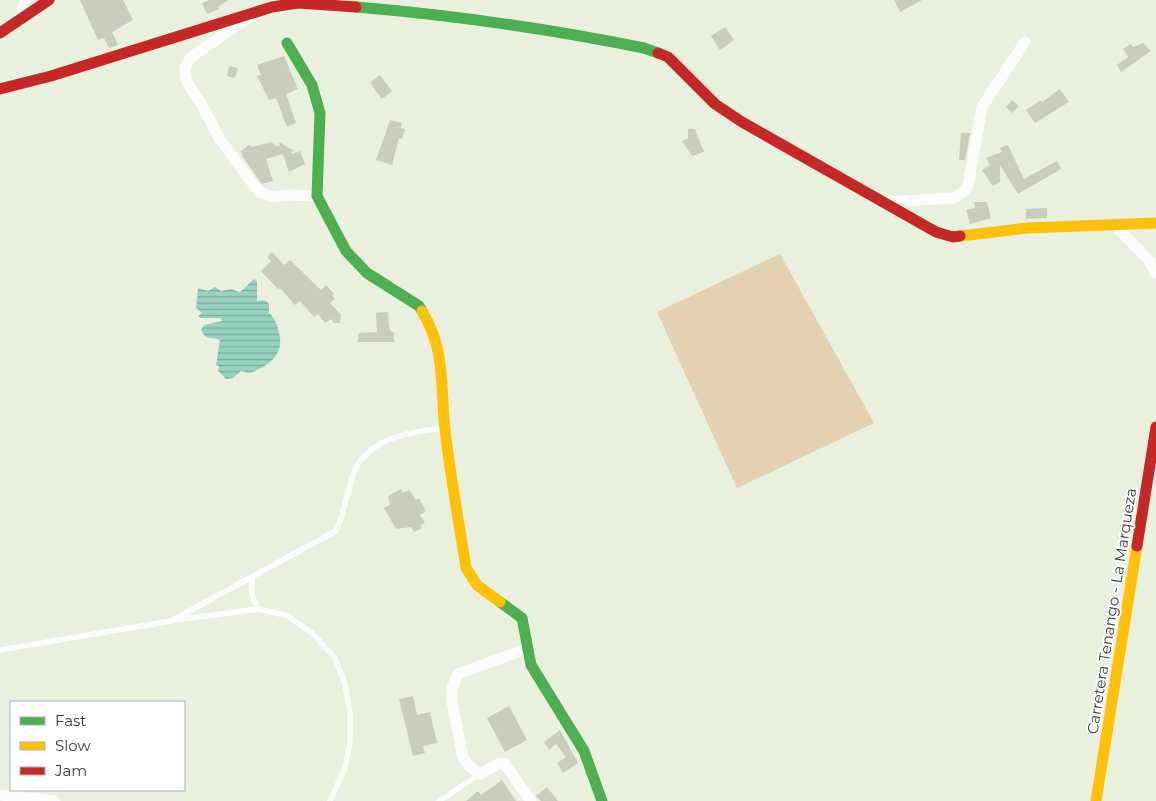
<svg xmlns="http://www.w3.org/2000/svg" width="1156" height="801" viewBox="0 0 1156 801" font-family="Montserrat,sans-serif">
<defs>
<pattern id="water-rules" width="6" height="5" patternUnits="userSpaceOnUse" patternTransform="scale(1.25)"><rect width="6" height="5" fill="#96d2bf"/><path d="M0 2.5h6" fill="none" stroke="#7bac9c"/></pattern>
</defs>
<rect width="100%" height="100%" fill="#e9f0de"/>
<!-- pitch -->
<path fill="#e3d1af" d="M780,254L874,423L737,488L657,312Z"/>
<!-- water -->
<path fill="url(#water-rules)" d="M254,279L257,281V301L265,300L269,304V313C275,318 276,322 278,329C286,353 271,365 250,373L241,371L233,378L226,379L218,371L219,366L216,365L220,340C211,336 207,342 201,330L204,325L222,321L221,318H200L198,316L202,313L196,308L198,288L208,291L215,287L221,291L231,289L240,292Z"/>
<!-- building -->
<path fill="#caccbe" d="M80,0H123L133,20L112,32L118,45L109,48L104,38L98,40Z
M210,0H228L218,7L219,9L207,14L202,3Z
M894,0H922L900,12Z
M725,27L734,40L720,50L711,36Z
M1143,43L1151,51L1121,72L1117,65L1128,57L1123,49L1131,44L1133,47Z
M284,56L298,89L286,94L296,123L287,127L276,98L269,100L257,76L261,75L257,65Z
M229,66L238,68L235,78L227,76Z
M380,75L392,91L382,99L370,83Z
M1060,89L1069,102L1035,123L1026,110L1041,100L1042,102Z
M1012,100L1019,106L1012,113L1006,107Z
M390,120L402,123L401,128L405,129L402,139L399,138L392,165L376,160Z
M688,129H695L704,152L692,156L682,141L688,139Z
M961,133H970L965,160H959Z
M271,142L276,146H280L279,142L294,151L291,152L292,154L300,151L305,164L289,172L283,154L266,159L273,181L262,184L243,157L241,151L249,145L252,147Z
M1008,145L1024,179L1057,161L1061,169L1018,194L1000,165V182L993,186L982,170L990,165L986,158L1002,152L1000,148Z
M974,202H987L991,218L970,224L966,210L975,208Z
M1047,208V218L1026,219V209Z
M272,252L284,265L290,260L321,290L326,285L334,294L332,296L335,299L330,303L341,315L340,323H334L331,319L325,323L318,314L314,317L300,301L295,305L280,288L278,289L261,271L271,261L267,257Z
M388,312L389,327L391,332H394V342H358V333L377,332L376,313Z
M401,489L403,493L409,490L416,500L419,498L426,511L420,515L425,523L420,525L422,528L414,532L411,527L396,529L384,508L390,505L388,496Z
M413,696L417,715L430,712L437,743L423,746L425,753L413,756L399,699Z
M509,706L527,740L505,752L487,718Z
M560,730L578,763L563,773L557,763L566,757L556,744L549,750L544,742Z
M502,780L516,801H466L478,791L481,795Z
M547,787L558,801H541L536,796Z"/>
<g fill="none" stroke-linecap="round" stroke-linejoin="round">
<!-- lane -->
<path stroke="#fcfdfa" stroke-width="5.5" d="M253,576C250,589 251,598 259,609
M176,620L259,609L288,616L312,633L335,658L345,684L350,713V742L345,768L330,801
M0,650L171,621L336,531C343,517 344,504 349,490C351,482 353,471 358,464C378,435 413,432 445,428
M439,801L480,774"/>
<!-- street -->
<path stroke="#fcfdfa" stroke-width="11" d="M21,18L25,0
M248,18L191,57L185,67L186,80L202,105L219,138L259,192L273,197L289,195L317,196
M886,202L954,198L964,192L968,185L982,107L1025,42
M1115,225L1150,262L1156,273
M529,648L458,674L452,688V701L463,758L471,768L480,774L500,763H504L531,801
M0,795L55,801"/>
<!-- fast -->
<path stroke="#4caf50" stroke-width="11" d="M356,7C453,15 549,29 644,48L658,53
M287,43L312,85L320,113L317,196L346,251L367,273L419,306L422,311
M500,602L522,618L531,665L584,751L602,801"/>
<!-- slow -->
<path stroke="#ffc107" stroke-width="11" d="M960,236L1028,228L1156,223
M422,311C446,351 440,384 445,429C450,475 459,522 466,568L477,585L500,602
M1096,801L1137,546"/>
<!-- jam -->
<path stroke="#c62828" stroke-width="11" d="M0,33L49,0
M658,53L668,57L715,104L742,122L936,232L953,237L960,236
M0,89L51,76L272,7L298,3L356,7
M1137,546L1156,427"/>
</g>
<g text-anchor="middle" stroke-width="4" stroke-linejoin="round" paint-order="stroke">
<!-- street labels -->
<g font-size="15" fill="#393e32" stroke="#fff">
<text transform="translate(1112 611) rotate(-81)" y="5">Carretera Tenango - La Marqueza</text>
</g>
</g>
<!-- legend -->
<rect x="10" y="701" width="175" height="90" fill="#ffffff" stroke="#b0b2ad"/>
<rect x="20" y="717" width="25" height="8" fill="#4caf50" stroke="#b0b2ad"/>
<text x="55" y="726" font-size="15" fill="#393e32">Fast</text>
<rect x="20" y="742" width="25" height="8" fill="#ffc107" stroke="#b0b2ad"/>
<text x="55" y="751" font-size="15" fill="#393e32">Slow</text>
<rect x="20" y="767" width="25" height="8" fill="#c62828" stroke="#b0b2ad"/>
<text x="55" y="776" font-size="15" fill="#393e32">Jam</text>
</svg>
